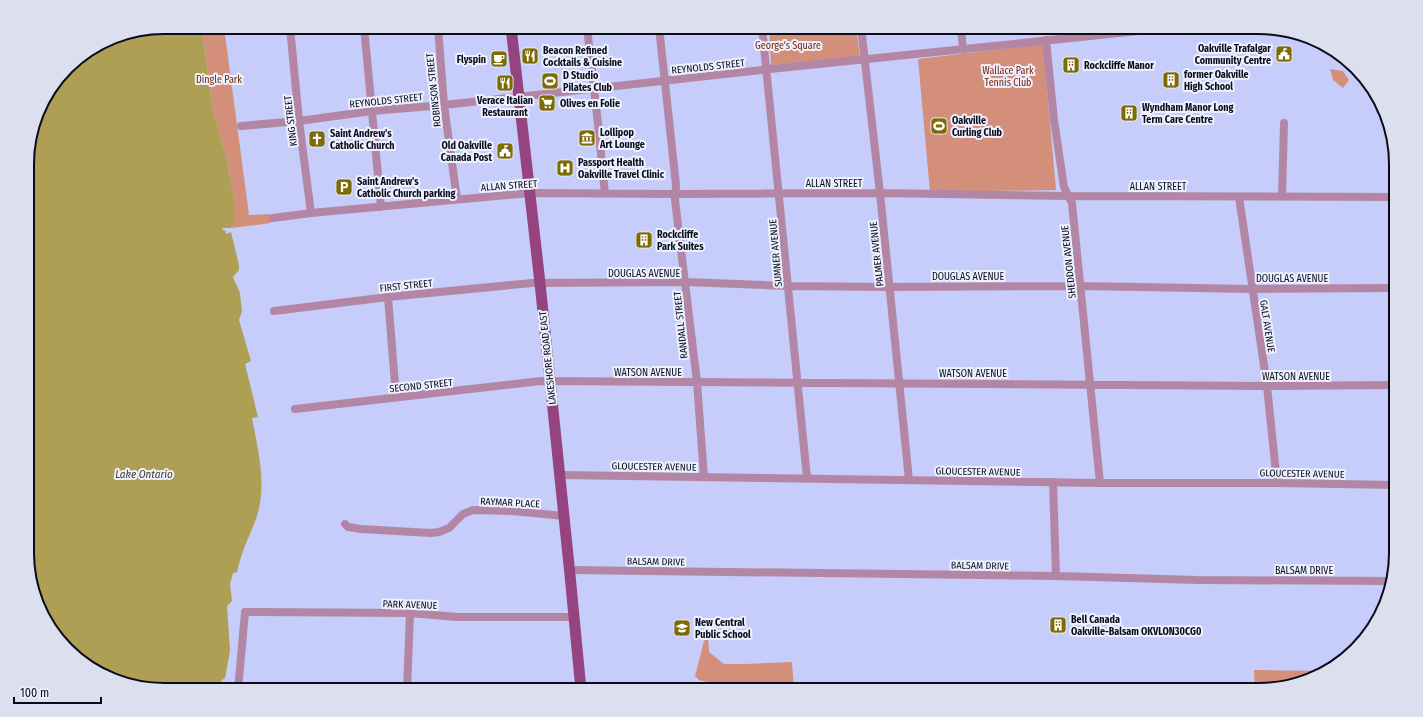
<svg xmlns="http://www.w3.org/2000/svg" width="1423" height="717" viewBox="0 0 1423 717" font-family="'Fira Sans Condensed',sans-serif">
<rect width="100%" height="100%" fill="#c6cdfb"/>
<!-- green -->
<path fill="#d38f7a" d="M202,27H224L249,215L270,214L271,223L231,228L236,219L235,204L227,160L212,107Z
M769,27H856L860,57L771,65Z
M1043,44L1056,190L930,192L918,59Z
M1330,69L1343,71L1349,80L1343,88L1333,80Z
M708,638L709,652L724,664H745L792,662L794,690H722L723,684L716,682L715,684L699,680L695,676L704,641Z
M1254,670L1323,671L1268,690H1255Z"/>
<!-- water -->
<path fill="#ae9f55" d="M164,27H202L212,107L227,160L235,204L236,219L231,228H222L223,230L226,231V234L231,232L239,265V270L233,277L240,293L242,311L239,320L251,361L245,364L258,417L252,418C258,450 267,484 257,516C250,535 241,552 237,572L233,573L230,584L232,601L227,606L230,651L225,678L221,681V690H164L104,676L55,636L28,571L27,155L41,103L73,61L112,37Z"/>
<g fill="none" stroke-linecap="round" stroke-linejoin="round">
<!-- minor -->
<path stroke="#b486a6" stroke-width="8" d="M290,27L299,121L311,213
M364,27L381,207
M438,27L444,105L457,199
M587,27L598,124L605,194
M659,27L676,185L675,200L697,382L704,477
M762,27L807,478
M861,27L880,193L909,480
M961,27L963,50
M1046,40L1054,120L1064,187L1072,203L1100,483
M241,126L299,121L372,111L444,105L770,69L1177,27
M1239,197L1267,386L1277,483
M1282,197L1284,123
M273,218L311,213L530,193L675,194L880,193L1069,196L1395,197
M388,297L396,397
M274,311L388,297L532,283L686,282L788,286L889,287L1081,286L1252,289L1395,288
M295,409L541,381L1267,386L1396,385
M559,475L1100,483H1277L1396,485
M1053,482L1056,576
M345,524L348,527L361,529L431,533L439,532L449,528L463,514L473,510L512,511L564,516
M570,570L1056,576L1199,580L1390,581
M238,690L245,612L410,613L457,617H574
M407,690L410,613"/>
<!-- major -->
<path stroke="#954480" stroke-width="11" d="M511,27L540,283L570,575L581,690"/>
</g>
<!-- icons -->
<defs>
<g id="civic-square" transform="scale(0.9)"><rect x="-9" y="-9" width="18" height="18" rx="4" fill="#7d6c05" stroke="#eef1ff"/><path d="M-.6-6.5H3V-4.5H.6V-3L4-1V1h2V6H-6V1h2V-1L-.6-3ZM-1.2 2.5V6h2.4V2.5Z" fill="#fff"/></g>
<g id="restaurant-square" transform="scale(0.9)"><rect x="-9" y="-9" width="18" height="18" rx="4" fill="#7d6c05" stroke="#eef1ff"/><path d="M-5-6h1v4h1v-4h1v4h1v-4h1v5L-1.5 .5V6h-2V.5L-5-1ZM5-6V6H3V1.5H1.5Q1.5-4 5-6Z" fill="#fff"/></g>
<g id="cafe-square" transform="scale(0.9)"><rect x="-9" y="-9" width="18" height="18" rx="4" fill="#7d6c05" stroke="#eef1ff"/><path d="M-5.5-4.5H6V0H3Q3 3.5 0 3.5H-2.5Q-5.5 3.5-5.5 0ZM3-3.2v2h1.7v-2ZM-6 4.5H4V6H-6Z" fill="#fff"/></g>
<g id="building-square" transform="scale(0.9)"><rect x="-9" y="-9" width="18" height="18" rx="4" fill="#7d6c05" stroke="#eef1ff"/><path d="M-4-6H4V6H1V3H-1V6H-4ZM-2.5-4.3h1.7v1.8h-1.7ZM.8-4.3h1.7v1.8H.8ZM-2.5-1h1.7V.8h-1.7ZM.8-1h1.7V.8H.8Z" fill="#fff"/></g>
<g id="stadium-square" transform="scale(0.9)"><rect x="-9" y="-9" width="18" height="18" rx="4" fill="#7d6c05" stroke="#eef1ff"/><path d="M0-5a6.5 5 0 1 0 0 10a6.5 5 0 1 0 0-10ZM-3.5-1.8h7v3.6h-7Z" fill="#fff"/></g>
<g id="supermarket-square" transform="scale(0.9)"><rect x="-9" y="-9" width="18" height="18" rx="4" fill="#7d6c05" stroke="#eef1ff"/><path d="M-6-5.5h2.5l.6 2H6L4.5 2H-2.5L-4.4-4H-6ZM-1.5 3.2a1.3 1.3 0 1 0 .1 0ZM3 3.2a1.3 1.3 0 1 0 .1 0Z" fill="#fff"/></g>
<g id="museum-square" transform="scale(0.9)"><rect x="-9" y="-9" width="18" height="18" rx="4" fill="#7d6c05" stroke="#eef1ff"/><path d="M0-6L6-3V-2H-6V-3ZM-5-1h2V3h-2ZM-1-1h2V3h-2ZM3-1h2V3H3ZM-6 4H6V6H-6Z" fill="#fff"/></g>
<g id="church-square" transform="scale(0.9)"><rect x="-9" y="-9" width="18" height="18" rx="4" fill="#7d6c05" stroke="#eef1ff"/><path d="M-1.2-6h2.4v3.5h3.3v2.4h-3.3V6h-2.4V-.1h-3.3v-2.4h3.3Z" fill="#fff"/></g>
<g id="hospital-square" transform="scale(0.9)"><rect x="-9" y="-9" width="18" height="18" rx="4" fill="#7d6c05" stroke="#eef1ff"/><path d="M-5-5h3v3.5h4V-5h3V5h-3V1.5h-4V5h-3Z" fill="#fff"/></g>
<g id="parking-square" transform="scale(0.9)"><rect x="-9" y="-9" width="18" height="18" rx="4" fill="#7d6c05" stroke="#eef1ff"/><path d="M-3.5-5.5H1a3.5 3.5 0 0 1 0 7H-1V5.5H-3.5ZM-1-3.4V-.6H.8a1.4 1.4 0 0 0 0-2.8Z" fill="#fff"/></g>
<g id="school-square" transform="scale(0.9)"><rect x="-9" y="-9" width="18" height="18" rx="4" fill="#7d6c05" stroke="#eef1ff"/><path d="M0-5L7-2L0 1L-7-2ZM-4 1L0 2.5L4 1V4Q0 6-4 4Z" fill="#fff"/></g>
</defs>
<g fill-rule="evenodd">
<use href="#civic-square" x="1284" y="54"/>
<use href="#restaurant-square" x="530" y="56"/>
<use href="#cafe-square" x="499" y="59"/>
<use href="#building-square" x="1071" y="65"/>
<use href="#building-square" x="1171" y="80"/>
<use href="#stadium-square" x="550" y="81"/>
<use href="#restaurant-square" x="505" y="83"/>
<use href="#supermarket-square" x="547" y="103"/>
<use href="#building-square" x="1129" y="113"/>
<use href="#stadium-square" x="939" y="126"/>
<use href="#museum-square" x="587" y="138"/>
<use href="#church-square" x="317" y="139"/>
<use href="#civic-square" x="505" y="151"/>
<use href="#hospital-square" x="565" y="168"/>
<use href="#parking-square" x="344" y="187"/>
<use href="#building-square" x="644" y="240"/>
<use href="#building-square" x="1058" y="625"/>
<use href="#school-square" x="682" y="628"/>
</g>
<g text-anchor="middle" stroke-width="4" stroke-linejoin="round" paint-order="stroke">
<!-- park labels -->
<g font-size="10" fill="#782100" stroke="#eef1ff">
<text x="788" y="49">George's Square</text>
<text x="1008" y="74">Wallace Park<tspan x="1008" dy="12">Tennis Club</tspan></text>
<text x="219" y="83">Dingle Park</text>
</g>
<!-- poi labels -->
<g font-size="10" font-weight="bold" fill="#090b19" stroke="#eef1ff" text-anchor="start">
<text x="1271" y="52" text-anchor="end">Oakville Trafalgar<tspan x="1271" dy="12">Community Centre</tspan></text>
<text x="543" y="54">Beacon Refined<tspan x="543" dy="12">Cocktails &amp; Cuisine</tspan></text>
<text x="486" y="63" text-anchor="end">Flyspin</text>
<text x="1084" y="69">Rockcliffe Manor</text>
<text x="1184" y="78">former Oakville<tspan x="1184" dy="12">High School</tspan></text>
<text x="563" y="79">D Studio<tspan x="563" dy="12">Pilates Club</tspan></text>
<text x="505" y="104" text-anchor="middle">Verace Italian<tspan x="505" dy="12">Restaurant</tspan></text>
<text x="560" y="107">Olives en Folie</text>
<text x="1142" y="111">Wyndham Manor Long<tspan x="1142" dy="12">Term Care Centre</tspan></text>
<text x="952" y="124">Oakville<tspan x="952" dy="12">Curling Club</tspan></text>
<text x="600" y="136">Lollipop<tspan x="600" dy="12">Art Lounge</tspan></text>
<text x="330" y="137">Saint Andrew's<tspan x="330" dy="12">Catholic Church</tspan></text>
<text x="492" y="149" text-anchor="end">Old Oakville<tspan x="492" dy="12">Canada Post</tspan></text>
<text x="578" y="166">Passport Health<tspan x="578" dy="12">Oakville Travel Clinic</tspan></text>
<text x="357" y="185">Saint Andrew's<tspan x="357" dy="12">Catholic Church parking</tspan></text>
<text x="657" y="238">Rockcliffe<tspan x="657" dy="12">Park Suites</tspan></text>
<text x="1071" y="623">Bell Canada<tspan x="1071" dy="12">Oakville-Balsam OKVLON30CG0</tspan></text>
<text x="695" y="626">New Central<tspan x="695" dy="12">Public School</tspan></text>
</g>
<!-- street labels -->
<g font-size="10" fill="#090b19" stroke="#eef1ff">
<text transform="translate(708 66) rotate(-6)" y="4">REYNOLDS STREET</text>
<text transform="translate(433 90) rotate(-96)" y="4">ROBINSON STREET</text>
<text transform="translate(386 100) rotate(-6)" y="4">REYNOLDS STREET</text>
<text transform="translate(290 121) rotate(-97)" y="4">KING STREET</text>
<text x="834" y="187">ALLAN STREET</text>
<text transform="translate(509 185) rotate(-4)" y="4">ALLAN STREET</text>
<text x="1158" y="190">ALLAN STREET</text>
<text transform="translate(775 253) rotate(-95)" y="4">SUMNER AVENUE</text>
<text transform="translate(876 254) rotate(-96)" y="4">PALMER AVENUE</text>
<text transform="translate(1068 262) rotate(-96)" y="4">SHEDDON AVENUE</text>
<text x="644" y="277">DOUGLAS AVENUE</text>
<text x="968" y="280">DOUGLAS AVENUE</text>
<text x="1292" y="282">DOUGLAS AVENUE</text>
<text transform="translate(406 285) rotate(-6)" y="4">FIRST STREET</text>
<text transform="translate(680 325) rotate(-96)" y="4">RANDALL STREET</text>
<text transform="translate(1268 326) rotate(81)" y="4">GALT AVENUE</text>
<text transform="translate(547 358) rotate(-96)" y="4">LAKESHORE ROAD EAST</text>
<text x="648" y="376">WATSON AVENUE</text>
<text x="973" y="377">WATSON AVENUE</text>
<text x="1296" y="380">WATSON AVENUE</text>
<text transform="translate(421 385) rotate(-6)" y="4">SECOND STREET</text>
<text transform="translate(654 466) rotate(1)" y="4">GLOUCESTER AVENUE</text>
<text transform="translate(978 471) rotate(1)" y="4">GLOUCESTER AVENUE</text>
<text transform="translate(1302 473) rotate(1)" y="4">GLOUCESTER AVENUE</text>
<text transform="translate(510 502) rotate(3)" y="4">RAYMAR PLACE</text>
<text transform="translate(656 561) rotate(1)" y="4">BALSAM DRIVE</text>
<text transform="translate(980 565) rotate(1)" y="4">BALSAM DRIVE</text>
<text x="1304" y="574">BALSAM DRIVE</text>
<text transform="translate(410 604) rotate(2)" y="4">PARK AVENUE</text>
</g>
<!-- water labels -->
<g font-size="11" font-style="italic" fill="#423c1b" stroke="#eef1ff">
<text x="144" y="478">Lake Ontario</text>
</g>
</g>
<!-- crop -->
<path d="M0 0H1423V717H0ZM164 34H1259A130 130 0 0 1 1389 164V553A130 130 0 0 1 1259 683H164A130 130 0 0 1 34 553V164A130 130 0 0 1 164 34Z" fill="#dcdfed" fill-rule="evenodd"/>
<path fill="none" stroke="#090b19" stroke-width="2" d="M164 34H1259A130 130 0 0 1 1389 164V553A130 130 0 0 1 1259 683H164A130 130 0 0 1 34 553V164A130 130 0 0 1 164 34Z"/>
<!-- scale -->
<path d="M14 697v6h87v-6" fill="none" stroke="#090b19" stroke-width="2"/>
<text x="20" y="697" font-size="12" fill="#090b19" stroke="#eef1ff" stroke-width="3" paint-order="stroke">100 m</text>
</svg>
